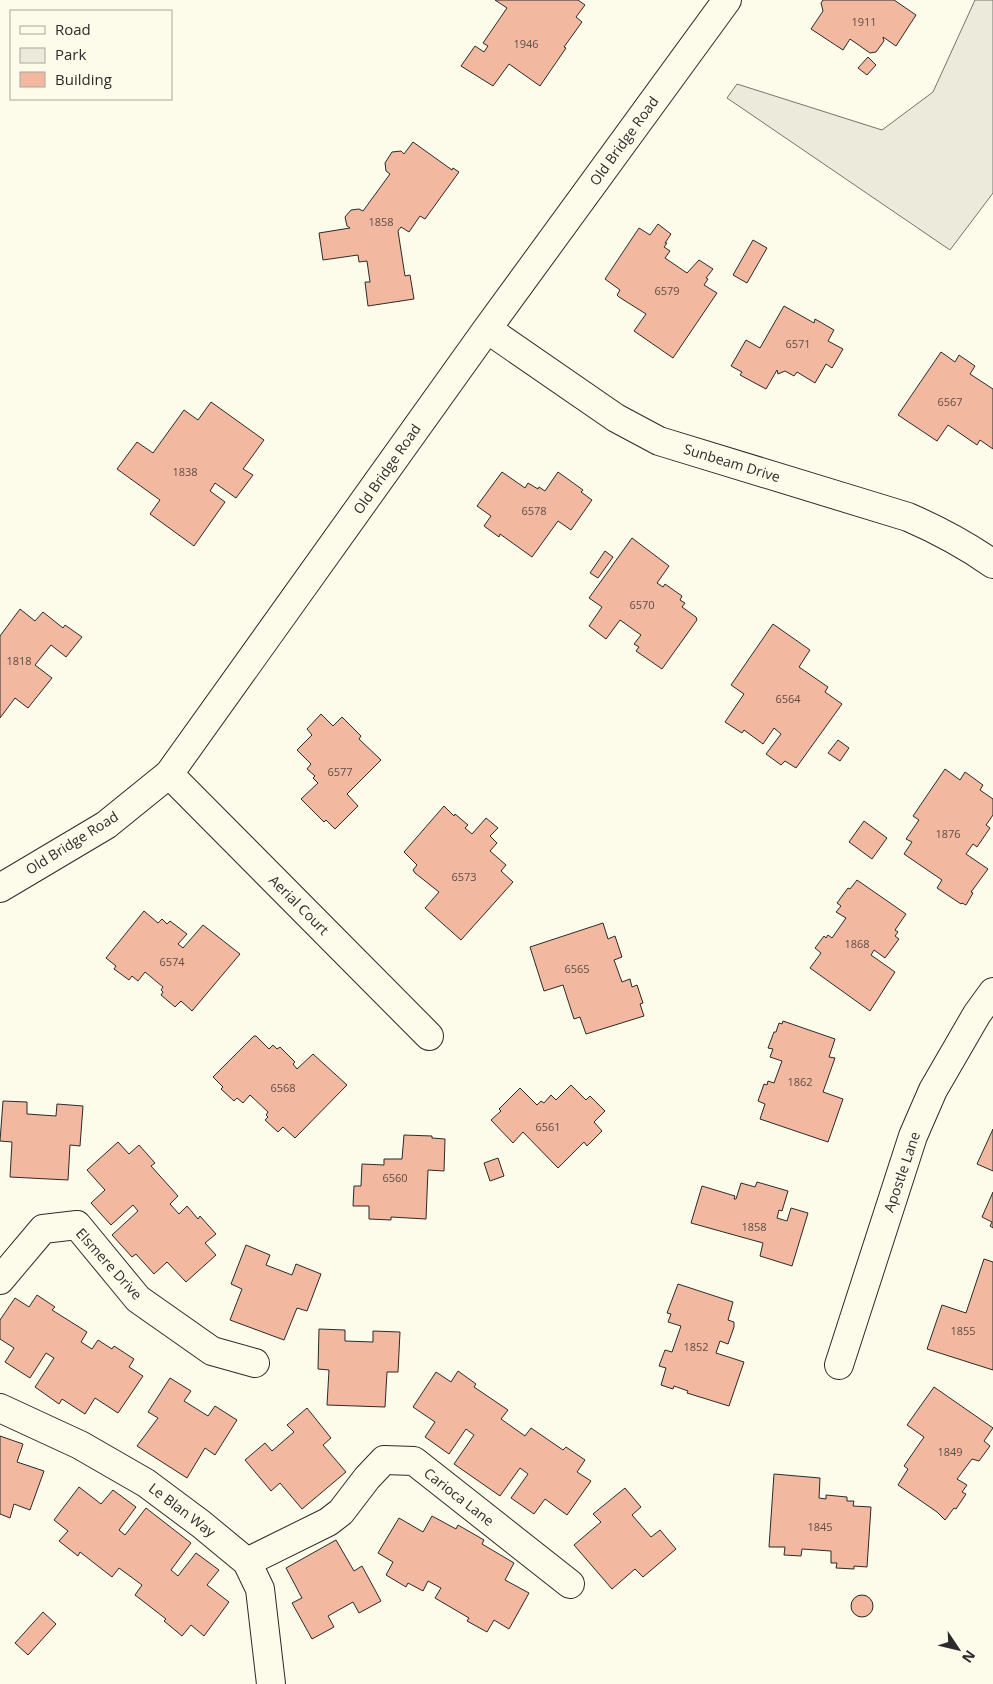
<svg xmlns="http://www.w3.org/2000/svg" width="993" height="1684" viewBox="0 0 993 1684" font-family="'Open Sans',sans-serif">
<rect width="100%" height="100%" fill="#fdfbea"/>
<!-- green -->
<path fill="#ecebdb" stroke="#74746e" d="M975,0H993V193L950,250L727,98L737,84L882,130L933,92Z"/>
<!-- building -->
<path fill="#f2b8a0" stroke="#2b2b2b" d="M495,0H578L585,5L576,17L582,22L564,47L566,48L540,86L509,64L493,86L461,66L475,46L484,52L488,46L483,43L507,8Z
M823,0H894L916,15L896,46L883,37L884,41L876,52L870,53L850,39L843,50L811,29L823,11L821,3Z
M868,57L876,65L867,75L858,68Z
M413,142L452,170L453,168L459,172L425,219L420,216L409,232L401,227L398,231L405,276L410,275L414,299L368,306L365,282H370L367,261L359,262L358,255L323,260L319,233L350,228L347,226L345,217L351,210L359,209L363,211L390,174L386,171L385,163L392,152L401,151L404,154Z
M658,224L671,234L665,243H667L664,247L670,251L665,258L687,273L699,260L713,269L706,278L708,279L704,285L717,293L673,358L634,331L646,314L619,297L617,295L620,290L605,279L639,228L650,235Z
M753,240L767,248L747,283L733,275Z
M784,306L814,323L815,319L834,330L828,341L843,349L832,368L826,364L815,383L797,372L794,376L785,371L778,374L777,370L766,389L740,375L742,372L731,366L746,340L760,348Z
M941,352L955,362L959,355L975,366L970,374L993,389V449L980,440L977,445L948,425L937,441L898,415Z
M211,402L264,440L243,469L253,475L236,498L215,483L210,491L225,502L194,546L150,514L160,500L117,469L137,442L153,453L184,410L198,420Z
M502,472L525,488L528,483L538,489L539,487L545,491L558,472L583,490L581,492L592,500L571,530L558,521L532,557L500,534L499,537L484,526L491,516L477,506Z
M632,538L669,566L657,583L663,587L665,584L682,596L680,600L685,603L682,607L696,617L697,620L662,669L636,651L639,647L634,644L641,635L620,620L606,639L589,626L602,607L589,598Z
M605,551L613,557L598,578L590,573Z
M20,609L35,621L43,612L63,628L65,625L82,637L66,657L51,645L35,665L52,678L28,708L15,698L0,718V636Z
M773,624L810,650L799,667L828,687L825,692L842,704L796,768L785,761L781,765L766,754L781,734L774,728L763,744L744,730L742,733L725,722L744,694L731,685Z
M321,714L333,726L342,717L361,736L359,739L381,760L347,794L358,806L335,829L326,820L324,822L301,799L318,783L313,778L315,776L307,769L311,764L297,750L312,735L307,729Z
M838,740L849,748L840,761L828,753Z
M945,769L960,780L965,772L983,785L980,790L993,799V815L986,825L990,828L977,847L973,844L966,854L988,869L971,892L973,893L966,905L962,903L961,904L937,888L942,880L904,854L912,842L906,839L919,820L913,816Z
M444,806L454,816L455,814L468,825L465,828L472,834L486,818L498,828L490,836L497,843L490,851L506,865L501,871L513,882L461,940L425,908L439,892L415,873L413,870L417,865L404,852Z
M864,821L887,838L872,859L849,842Z
M857,880L906,914L895,930L898,932L895,936L899,939L885,958L874,950L871,955L895,972L870,1011L810,968L821,953L815,948L824,936L826,938L828,935L832,938L846,918L836,912L841,906L837,903L848,888L850,889Z
M144,911L158,923L162,919L167,924L170,921L187,934L178,944L183,948L203,925L240,954L192,1011L181,1001L175,1007L161,995L163,992L161,990L163,987L145,972L138,981L132,976L129,980L114,969L116,966L106,958Z
M603,923L608,939L615,936L622,957L614,960L622,982L630,979L632,987L637,985L643,1003L640,1004L644,1016L586,1034L580,1017L574,1019L563,985L544,991L530,947Z
M783,1021L835,1039L829,1057L835,1058L823,1092L843,1099L828,1142L760,1119L765,1104L758,1101L764,1084L767,1085L768,1081L774,1083L782,1061L770,1057L773,1049L768,1048L774,1032H776L779,1023L782,1024Z
M254,1036H256L269,1049L273,1045L277,1049L280,1047L295,1062L293,1064L297,1069L313,1054L347,1085L295,1138L283,1127L278,1132L265,1120L268,1117L266,1115L268,1112L250,1095L243,1103L237,1098L234,1101L221,1089L223,1087L213,1077Z
M571,1085L586,1100L590,1096L605,1111L594,1122L602,1131L587,1146L584,1142L558,1168L523,1132L513,1143L491,1120L501,1111L499,1109L520,1088L537,1105L541,1101L544,1103L551,1095L556,1100Z
M3,1101L27,1102V1114L56,1116L57,1104L83,1106L80,1146L70,1145L68,1180L10,1177L12,1142L0,1141Z
M993,1129V1171L977,1164Z
M404,1135L432,1136V1138L445,1139L444,1171L428,1170L426,1219L391,1217V1220L369,1219V1206H353L354,1186H361L362,1164L384,1165V1159H402Z
M118,1142L129,1154L139,1145L155,1163L151,1166L178,1196L170,1204L179,1214L187,1206L198,1219L200,1216L216,1234L205,1243L216,1255L186,1282L167,1262L154,1274L136,1254L132,1257L112,1235L138,1211L133,1205L111,1225L91,1203L105,1190L87,1170Z
M498,1158L504,1176L490,1181L484,1163Z
M757,1182L788,1191L782,1211L779,1210L777,1218L787,1221L791,1208L808,1213L792,1266L760,1256L763,1243L691,1223L702,1186L735,1196L734,1199H736L741,1183L755,1187Z
M993,1192V1228L990,1226L992,1222L982,1217Z
M246,1245L270,1255L266,1265L292,1275L296,1264L321,1274L307,1311L297,1308L284,1340L230,1320L242,1289L231,1284Z
M984,1259L993,1262V1370L927,1349L942,1305L966,1313Z
M678,1284L733,1302L728,1320L734,1322V1327L728,1344L720,1341L716,1353L744,1362L729,1406L687,1393L688,1391L674,1386L673,1389L661,1385L666,1368L659,1366L665,1350L672,1352L681,1326L668,1322L671,1314L667,1313Z
M37,1295L55,1307L52,1310L87,1332L81,1342L92,1349L98,1340L112,1349L114,1346L134,1359L129,1367L143,1376L118,1413L95,1398L85,1414L62,1399L59,1404L35,1387L54,1358L46,1353L30,1378L5,1362L14,1348L0,1339V1320L15,1298L29,1307Z
M319,1329L345,1330V1341L373,1342V1331L400,1332L398,1372H387L385,1407L327,1405L329,1370L318,1369Z
M458,1371L476,1384L474,1387L508,1410L501,1419L525,1436L531,1428L563,1450L566,1447L585,1460L577,1472L591,1481L567,1515L545,1499L534,1514L511,1498L528,1474L520,1468L500,1496L454,1464L474,1435L466,1429L449,1454L425,1437L435,1422L413,1407L436,1372L451,1382Z
M170,1378L191,1391L184,1401L208,1416L215,1406L237,1420L215,1455L205,1448L187,1478L137,1446L158,1418L148,1412Z
M934,1387L993,1428L984,1441L990,1446L979,1461L972,1459L957,1479L967,1485L962,1492L966,1494L956,1509L954,1508L945,1520L937,1512L898,1485L908,1469L904,1466L924,1437L907,1425Z
M307,1408L331,1438L323,1445L346,1472L302,1509L280,1483L271,1491L245,1460L265,1443L272,1451L294,1432L287,1425Z
M0,1436L23,1444L17,1462L44,1471L30,1510L14,1504L10,1518L0,1514Z
M774,1474L820,1478L819,1498L826,1499V1495L847,1497V1501H854L853,1506L871,1507L867,1567L854,1566V1569L836,1568L837,1563H831V1551L802,1549L801,1556L784,1555L785,1547H769Z
M79,1487L101,1504L113,1490L136,1507L119,1530L125,1535L146,1508L191,1543L171,1570L178,1576L196,1553L219,1570L207,1585L229,1602L204,1636L191,1625L182,1636L164,1621L166,1619L135,1595L142,1585L119,1568L112,1577L80,1552L78,1556L59,1541L68,1531L54,1520Z
M625,1488L641,1507L632,1515L651,1537L660,1530L676,1549L643,1577L635,1569L612,1589L574,1545L601,1522L593,1514Z
M432,1516L456,1529L458,1525L484,1540L482,1544L514,1563L505,1580L529,1593L509,1629L494,1620L487,1632L467,1621L469,1618L435,1598L441,1588L428,1581L423,1591L408,1583L406,1587L386,1575L393,1562L378,1553L399,1518L423,1532Z
M336,1540L354,1571L362,1566L381,1601L359,1613L353,1602L328,1616L334,1627L312,1639L292,1603L302,1598L286,1568Z
M851 1606a11 11 0 1 1 22 0a11 11 0 1 1-22 0Z
M43,1612L56,1624L28,1655L15,1643Z"/>
<g fill="none" stroke-linecap="round" stroke-linejoin="round">
<!-- minor casing -->
<g stroke="#2b2b2b" stroke-width="30">
<path id="minor" d="M487,329L616,418L659,441L908,517C938,530 966,545 993,564
M169,774L429,1036
M0,888L106,825L169,774L487,329L727,0
M0,1280L43,1229L77,1225L138,1299L212,1351L255,1363
M839,1365L913,1136L933,1090L977,1014L993,992
M0,1408L80,1445L146,1483L201,1524L247,1562L260,1589L271,1684
M247,1562L328,1522L341,1512L367,1478L384,1460L414,1461L570,1584"/>
</g>
<!-- minor -->
<use href="#minor" stroke="#fdfbea" stroke-width="28"/>
</g>
<g text-anchor="middle" stroke-width="4" stroke-linejoin="round" paint-order="stroke">
<!-- number labels -->
<g font-size="11" fill="#5d4e48">
<text x="864" y="26">1911</text>
<text x="526" y="48">1946</text>
<text x="381" y="226">1858</text>
<text x="667" y="295">6579</text>
<text x="798" y="348">6571</text>
<text x="950" y="406">6567</text>
<text x="185" y="476">1838</text>
<text x="534" y="515">6578</text>
<text x="642" y="609">6570</text>
<text x="19" y="665">1818</text>
<text x="788" y="703">6564</text>
<text x="340" y="776">6577</text>
<text x="948" y="838">1876</text>
<text x="464" y="881">6573</text>
<text x="857" y="948">1868</text>
<text x="172" y="966">6574</text>
<text x="577" y="973">6565</text>
<text x="800" y="1086">1862</text>
<text x="283" y="1092">6568</text>
<text x="548" y="1131">6561</text>
<text x="395" y="1182">6560</text>
<text x="754" y="1231">1858</text>
<text x="963" y="1335">1855</text>
<text x="696" y="1351">1852</text>
<text x="950" y="1456">1849</text>
<text x="820" y="1531">1845</text>
</g>
<!-- street labels -->
<g font-size="14" fill="#2b2b2b" stroke="#fdfbea">
<text transform="translate(624 141) rotate(-54)" y="5">Old Bridge Road</text>
<text transform="translate(732 463) rotate(17)" y="5">Sunbeam Drive</text>
<text transform="translate(387 469) rotate(-55)" y="5">Old Bridge Road</text>
<text transform="translate(72 843) rotate(-32)" y="5">Old Bridge Road</text>
<text transform="translate(299 905) rotate(45)" y="5">Aerial Court</text>
<text transform="translate(902 1172) rotate(-71)" y="5">Apostle Lane</text>
<text transform="translate(109 1264) rotate(48)" y="5">Elsmere Drive</text>
<text transform="translate(459 1497) rotate(38)" y="5">Carioca Lane</text>
<text transform="translate(182 1510) rotate(37)" y="5">Le Blan Way</text>
</g>
</g>
<!-- legend -->
<rect x="10" y="10" width="162" height="90" fill="#fdfbea" stroke="#a9a89e"/>
<rect x="20" y="26" width="25" height="8" fill="#fdfbea" stroke="#a9a89e"/>
<text x="55" y="35" font-size="15" fill="#2b2b2b">Road</text>
<rect x="20" y="48" width="25" height="15" fill="#ecebdb" stroke="#a9a89e"/>
<text x="55" y="60" font-size="15" fill="#2b2b2b">Park</text>
<rect x="20" y="72" width="25" height="15" fill="#f2b8a0" stroke="#a9a89e"/>
<text x="55" y="85" font-size="15" fill="#2b2b2b">Building</text>
<!-- north arrow -->
<g transform="translate(958 1649) rotate(125)" stroke="#fdfbea" stroke-width="4" paint-order="stroke">
<path d="M0-4L9 19L0 12L-9 19Z" fill="#2b2b2b"/>
<text y="-8" font-size="14" font-weight="bold" text-anchor="middle" fill="#2b2b2b">N</text>
</g>
</svg>
